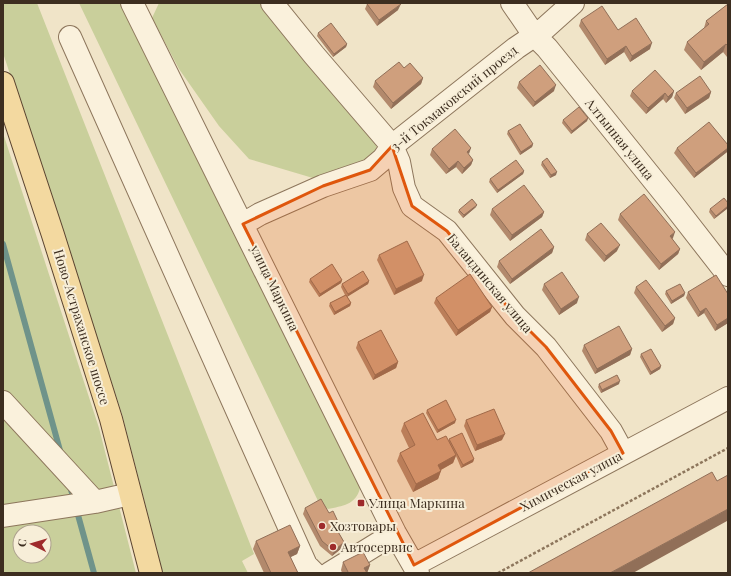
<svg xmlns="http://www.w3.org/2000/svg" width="731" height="576" viewBox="0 0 731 576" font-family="'Playfair Display',serif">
<rect width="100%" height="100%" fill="#f0e4c8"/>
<!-- green -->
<path fill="#c9cf9b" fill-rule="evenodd" d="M3,3H37L254,554L242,561L248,573H163L122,414L3,53Z
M79,3H120L360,488C356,505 342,506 328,509L319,503Z
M159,3H264L376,138L377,152L367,163L323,181L249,159L219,126L179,69L152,18Z
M3,133L99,428L136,573H3ZM20,532H44V556H20Z"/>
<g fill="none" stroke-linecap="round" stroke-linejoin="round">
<!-- stream -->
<path stroke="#6f938a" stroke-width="6" d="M3,244L61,454
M70,486L94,573"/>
<!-- minor casing -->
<g stroke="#8d765c" stroke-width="24">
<path id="minor" d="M132,3L395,533L418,573
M272,3L314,55L392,146L399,162L404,188L412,206L447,231L515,316L546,347L611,431L623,453
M512,3L534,35L547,48L672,203L728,275
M70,37L306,565L314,573
M243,224L260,214L323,186L370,170L383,159L392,146L516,48L544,29L573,3
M3,402L95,502
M3,516L95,502L130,494
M414,565L728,398
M330,573L395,533"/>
</g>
<!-- major casing -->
<g stroke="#5b4430" stroke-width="24">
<path id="major" d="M3,83L53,235L111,419L151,573"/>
</g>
<!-- path -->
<path stroke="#8d765c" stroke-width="2.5" stroke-dasharray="3 2" stroke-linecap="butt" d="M498,573L728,448"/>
<!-- minor -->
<use href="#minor" stroke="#faf1dc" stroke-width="22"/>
<!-- major -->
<use href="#major" stroke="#f3d9a0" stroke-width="22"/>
</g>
<!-- wall -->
<path fill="#b2896c" d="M367,4L398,10L377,26L365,9Z
M728,4V56L727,57L723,52L701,70L684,50L687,42L704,28L706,21Z
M581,20L618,30L650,49L630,62L624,52L605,65L579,26Z
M318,33L347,44L346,47L333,57L317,36Z
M404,68L423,78L421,84L391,109L373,87L375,81Z
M519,82L554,91L533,107L517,88Z
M632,91H674L672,97L666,103L663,99L646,114L630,96Z
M711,92L709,98L685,114L674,98L676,93Z
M588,118L587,121L571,134L562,123L563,120Z
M508,131L533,144L532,147L520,155L507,134Z
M728,145V150L727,152L694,178L674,153L677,148Z
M432,149L468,154L473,160L471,165L462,174L456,167L446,174L430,155Z
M542,162L556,175L550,178L541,165Z
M524,171L523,174L497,193L489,182L490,179Z
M728,203V208L714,219L709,212L710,209Z
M476,207L463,218L458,212L459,210Z
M492,209L544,212L542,217L510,241L490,215Z
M620,214L673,238L672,239L680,249L678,254L659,270L618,220Z
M587,234L617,251L604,262L585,240Z
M554,247L552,253L510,284L497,267L499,261Z
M379,255L422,281L394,295L377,260Z
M310,279L342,280L341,283L319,297L309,282Z
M369,281L368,284L347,296L351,303L350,306L334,315L329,306L330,303L345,295L341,287L342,284Z
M544,284L577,303L559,315L542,290Z
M636,287L675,318L673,324L662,332L634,293Z
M666,291L685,293L684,296L671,304L665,294Z
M688,292L728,294V323L715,331L704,313L698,317L686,298Z
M436,298L492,307L490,312L456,336L434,303Z
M358,342L398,362L396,368L373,380L356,348Z
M584,345L632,349L630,355L595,374L582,351Z
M641,354L661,366L660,369L650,375L640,357Z
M599,384H619L601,393L598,387Z
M427,410L455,423L437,433L426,413Z
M466,420L502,440L475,451L464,426Z
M404,423L437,440L449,441V439L474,459L473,462L461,468L456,456L453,463L441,470L438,479L413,492L397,461L400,453L409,448L401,431Z
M305,508L339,533L344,542L342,548L332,556L320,546L303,514Z
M256,541L300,546L297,554L290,557L298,573H264L253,549Z
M343,562L370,565L367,573H342L341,570Z"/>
<!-- shaded-wall -->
<path fill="#916f58" d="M401,4L398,10L377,26L379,20Z
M652,43L650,49L630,62L632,56Z
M347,44L346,47L333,57L334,54Z
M726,44L723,52L701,70L704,62Z
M626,46L624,52L605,65L607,59Z
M423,78L421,84L391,109L393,103Z
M556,85L554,91L533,107L535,102Z
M674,91L672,97L666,103L668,97Z
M711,92L709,98L685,114L687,108Z
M665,93L663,99L646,114L648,108Z
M588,118L587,121L571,134L572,131Z
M533,144L532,147L520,155L521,152Z
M471,148L469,154L467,152Z
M728,148L727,152L694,178L696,173Z
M473,160L471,165L462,174L464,168Z
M458,161L456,167L446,174L449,169Z
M524,171L523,174L497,193L498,190Z
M557,172L556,175L550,178L551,175Z
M477,205L476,207L463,218L464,215Z
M728,206V208L714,219L716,216Z
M544,212L542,217L510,241L512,235Z
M675,232L673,238L668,242L670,236Z
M620,245L617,251L604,262L606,256Z
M554,247L552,253L510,284L512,279Z
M680,249L678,254L659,270L661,264Z
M424,275L422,281L394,295L396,289Z
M342,280L341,283L319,297L320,294Z
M369,281L368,284L347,297L348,294Z
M685,293L684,296L671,304L672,301Z
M579,297L577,303L559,315L561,309Z
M351,303L350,306L334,315L335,312Z
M492,307L490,312L456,336L458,330Z
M706,308L704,313L698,317L700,312Z
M675,318L673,324L662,332L665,326Z
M728,318V323L715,331L717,325Z
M632,349L630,355L595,374L597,369Z
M398,362L396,368L373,380L375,375Z
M661,366L660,369L650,375L651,372Z
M620,381L619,384L601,393L602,390Z
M456,420L455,423L437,433L438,430Z
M505,434L502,440L475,451L477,445Z
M456,455L453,463L435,473L438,465Z
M474,459L473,462L461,468L463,465Z
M441,471L438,479L413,492L416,484Z
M728,509V519L727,521L633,573H610Z
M341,528L339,533L337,530Z
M344,542L342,548L332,556L334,551Z
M300,546L297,554L285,560L288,552Z
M370,565L367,573L364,568Z"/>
<!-- building -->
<path fill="#cf9f7d" stroke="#916f58" d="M368,3H400L401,4L379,20L367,4Z
M728,4V46L726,44L704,62L687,42L709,24L706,21Z
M602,6L618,30L636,18L652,43L632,56L626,46L607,59L581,20Z
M331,23L347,44L334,54L318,33Z
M399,62L404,68L410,63L423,78L393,103L375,81Z
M540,65L556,85L535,102L519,82Z
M655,70L674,91L668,97L665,93L648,108L632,91Z
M700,76L711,92L687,108L676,93Z
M579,107L588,118L572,131L563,120Z
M709,122L728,145V148L696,173L677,148Z
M520,124L533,144L521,152L508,131Z
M455,129L471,148L467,152L473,160L464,168L458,161L449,169L432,149Z
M547,158L557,172L551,175L542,162Z
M516,160L524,171L498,190L490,179Z
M524,185L544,212L512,235L492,209Z
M644,194L675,232L670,236L680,249L661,264L620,214Z
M724,198L728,203V206L716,216L710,209Z
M472,199L477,205L464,215L459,210Z
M601,223L620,245L606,256L587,234Z
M541,229L554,247L512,279L499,261Z
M407,241L424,275L396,289L379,255Z
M332,264L342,280L320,294L310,279Z
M363,271L369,281L348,294L342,284Z
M562,272L579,297L561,309L544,284Z
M470,274L492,307L458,330L436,298Z
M716,275L728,294V318L717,325L706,308L700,312L688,292Z
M646,280L675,318L665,326L636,287Z
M680,284L685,293L672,301L666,291Z
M346,295L351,303L335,312L330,303Z
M619,326L632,349L597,369L584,345Z
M381,330L398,362L375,375L358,342Z
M651,349L661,366L651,372L641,354Z
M617,375L620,381L602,390L599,384Z
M446,400L456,420L438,430L427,410Z
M494,409L505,434L477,445L466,420Z
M423,413L437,440L446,436L456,455L438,465L441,471L416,484L400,453L415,445L404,423Z
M462,433L474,459L463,465L449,439Z
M712,472L717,481L728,475V509L610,573H528Z
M321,499L329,513L333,511L341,528L337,530L344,542L334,551L322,541L305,508Z
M290,525L300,546L288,552L298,573H271L256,541Z
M363,552L370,565L364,568L367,573H347L348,572L343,562Z"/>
<!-- marked area -->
<path fill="#df570d" fill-opacity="0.2" stroke="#df570d" stroke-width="3" stroke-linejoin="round" d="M392,146L412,206L447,231L515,316L546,347L611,431L623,453L414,565L243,224L323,186L370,170Z"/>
<!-- markers -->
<g fill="#9e2a2b" stroke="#f7eed8" stroke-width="1.5">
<rect x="357" y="499" width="8" height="8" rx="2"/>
<circle cx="322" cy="526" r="4"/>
<circle cx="333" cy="547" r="4"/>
</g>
<g text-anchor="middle" stroke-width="4" stroke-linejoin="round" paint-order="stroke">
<!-- street labels -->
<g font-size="13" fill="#3d2e20" stroke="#f7eed8">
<text transform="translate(454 98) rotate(-39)" y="5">3-й Токмаковский проезд</text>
<text transform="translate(620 139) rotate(51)" y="5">Алтынная улица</text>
<text transform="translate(490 283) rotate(50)" y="5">Баландинская улица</text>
<text transform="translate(275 288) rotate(64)" y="5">улица Маркина</text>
<text transform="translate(82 327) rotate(73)" y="5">Ново-Астраханское шоссе</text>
<text transform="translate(571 481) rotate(-28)" y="5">Химическая улица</text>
</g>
<!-- poi labels -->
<g font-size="13" fill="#3d2e20" stroke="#f7eed8" text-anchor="start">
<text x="369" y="508">Улица Маркина</text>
<text x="330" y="531">Хозтовары</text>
<text x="341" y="552">Автосервис</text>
</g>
</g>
<!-- border -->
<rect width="731" height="576" fill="none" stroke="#3d2e20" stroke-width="8"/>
<!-- north arrow -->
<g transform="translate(32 544) rotate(275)"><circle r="19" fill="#f7eed8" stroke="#ada18e"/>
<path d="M0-3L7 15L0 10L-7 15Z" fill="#9e2a2b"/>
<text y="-6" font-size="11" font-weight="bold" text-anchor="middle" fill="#3d2e20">С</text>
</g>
</svg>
